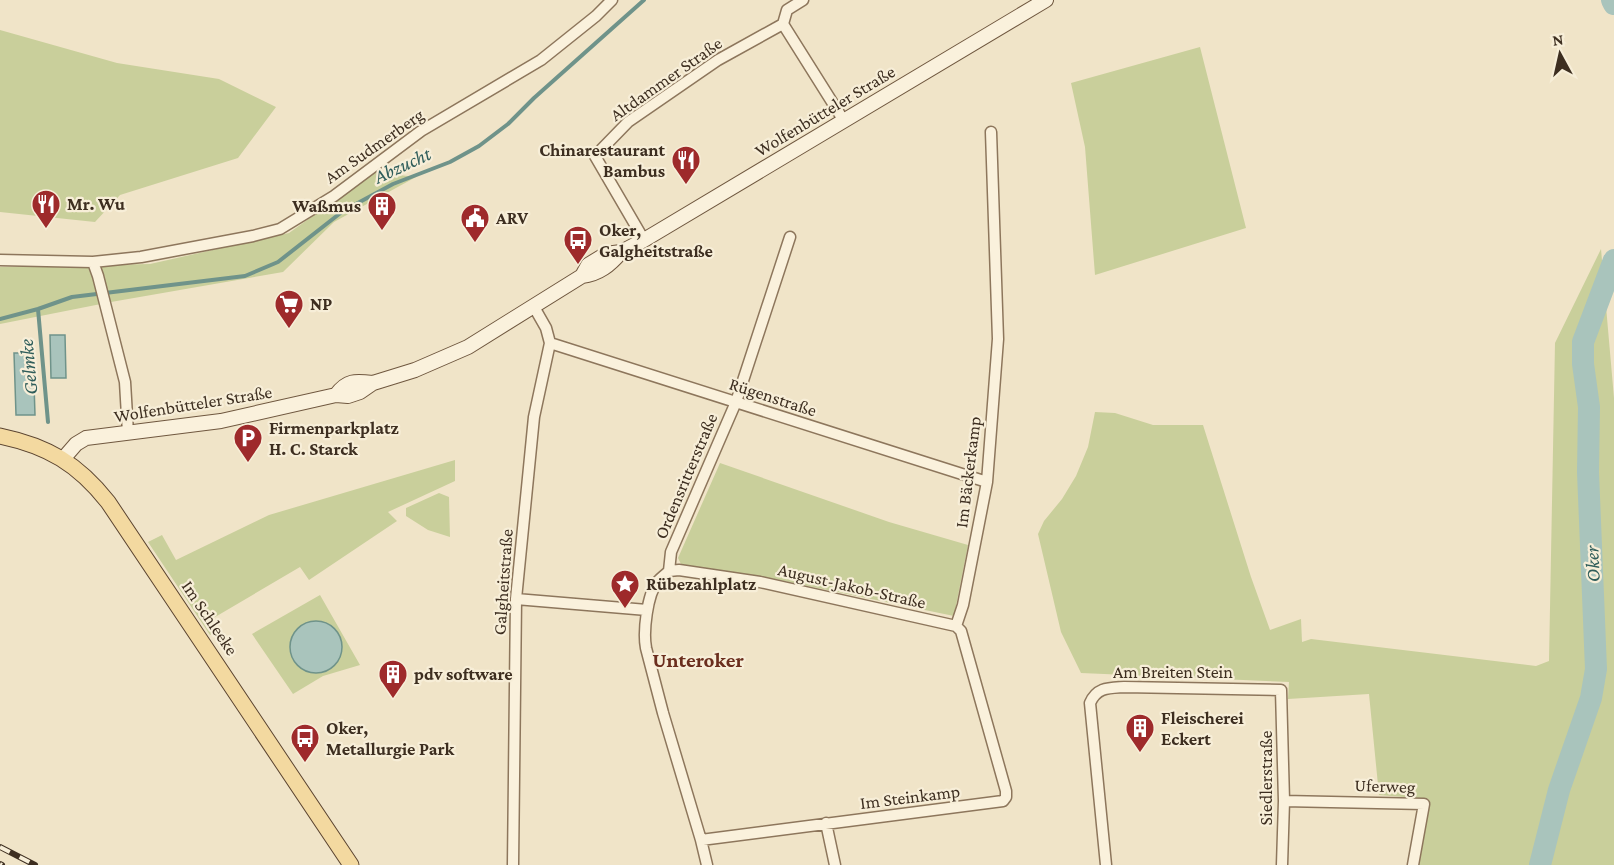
<svg xmlns="http://www.w3.org/2000/svg" width="1614" height="865" viewBox="0 0 1614 865" font-family="'Crimson Pro',serif">
<rect width="100%" height="100%" fill="#f0e4c8"/>
<!-- green -->
<path fill="#c9cf9b" d="M0,30L117,63L219,79L276,107L238,158L120,195L95,222L0,212Z
M1200,47L1246,228L1095,275L1085,147L1071,83Z
M374,172L416,177L334,222L283,272L111,302L0,324V267L150,264L289,233Z
M1601,249L1614,398V865H1417L1429,799L1379,795L1369,694L1288,699L1289,682L1081,673L1061,632L1038,534L1044,521L1062,499L1076,476L1088,447L1095,412L1115,413L1153,425H1203L1251,577L1270,630L1301,619L1302,642L1311,639L1536,666L1549,661L1555,343Z
M455,460V481L388,512L397,521L309,580L300,567L210,620L217,630L210,635L148,542L162,535L176,560L269,515Z
M720,463L889,522L968,545L954,616L760,576L689,566L681,564L678,558Z
M439,493L449,497L450,537L428,530L406,516V508Z
M320,595L360,665L323,676L293,694L252,634Z"/>
<!-- water -->
<path fill="#a9c4bc" stroke="#6f938a" stroke-width="1.5" d="M50,335H65L66,378H51Z
M14,353H33L35,415H16Z
M290 647a26 26 0 1 1 52 0a26 26 0 1 1-52 0Z"/>
<g fill="none" stroke-linecap="round" stroke-linejoin="round">
<!-- stream -->
<path stroke="#6f938a" stroke-width="4" d="M38,309L48,422
M0,319L38,309L72,297L245,276L278,262L343,211L393,184L450,162L479,146L508,124L534,98L644,0"/>
<!-- river -->
<path stroke="#a9c4bc" stroke-width="22" d="M1612,0L1614,4
M1540,865L1559,790L1591,698L1596,669L1588,472L1589,407L1583,364V342L1614,260"/>
<!-- street casing -->
<g stroke="#8d765c" stroke-width="13">
<path id="street" d="M783,24L787,10L803,0
M644,240L595,156L628,122L718,60L783,24L844,121
M0,260L93,262L98,276L125,382L128,433
M93,262L141,257L253,236L280,229L334,196L421,131L541,60L596,16L612,0
M550,343L987,482
M669,571L679,570L760,582L956,626
M516,599L647,610
M956,626L963,605L987,482L998,339L991,132
M1284,801L1424,804L1413,865
M826,823L835,865
M701,840L1003,801L1006,797V791L961,631L956,626
M513,865L516,599L534,417L550,343L546,328L534,307
M707,865L701,840L663,713L646,648C643,632 647,594 658,581C661,578 666,574 669,571L671,552L736,402L790,237
M1106,865L1090,703C1097,687 1109,688 1124,687L1281,690L1284,801L1282,865"/>
</g>
<!-- secondary casing -->
<g stroke="#6f573f" stroke-width="16">
<path id="secondary" d="M582,276L588,265L606,254L621,252L644,240L1046,0
M336,395C347,380 355,381 373,383
M63,459L76,444L86,438L221,421L336,395L348,396L360,392L373,383L415,370L468,347L582,276C599,274 610,265 621,252"/>
</g>
<!-- primary casing -->
<g stroke="#5b4430" stroke-width="17">
<path id="primary" d="M0,436C48,446 78,464 108,502L351,865"/>
</g>
<!-- street -->
<use href="#street" stroke="#faf1dc" stroke-width="10"/>
<!-- secondary -->
<use href="#secondary" stroke="#faf1dc" stroke-width="14"/>
<!-- primary -->
<use href="#primary" stroke="#f3d9a0" stroke-width="15"/>
<!-- rail casing -->
<g stroke="#3d2e20" stroke-width="6">
<path id="rail" d="M0,847L35,865
M0,864L2,865"/>
</g>
<!-- rail -->
<use href="#rail" stroke="#f7eed8" stroke-width="4" stroke-dasharray="11" stroke-linecap="butt"/>
</g>
<!-- icons -->
<defs>
<g id="restaurant-pin" transform="scale(1.5)"><path d="M0 17L-7.5 6A9.5 9.5 0 1 1 7.5 6Z" fill="#9e2a2b" stroke="#f7eed8"/><path d="M-5-6h1v4h1v-4h1v4h1v-4h1v5L-1.5 .5V6h-2V.5L-5-1ZM5-6V6H3V1.5H1.5Q1.5-4 5-6Z" fill="#fff"/></g>
<g id="building-pin" transform="scale(1.5)"><path d="M0 17L-7.5 6A9.5 9.5 0 1 1 7.5 6Z" fill="#9e2a2b" stroke="#f7eed8"/><path d="M-4-6H4V6H1V3H-1V6H-4ZM-2.5-4.3h1.7v1.8h-1.7ZM.8-4.3h1.7v1.8H.8ZM-2.5-1h1.7V.8h-1.7ZM.8-1h1.7V.8H.8Z" fill="#fff"/></g>
<g id="civic-pin" transform="scale(1.5)"><path d="M0 17L-7.5 6A9.5 9.5 0 1 1 7.5 6Z" fill="#9e2a2b" stroke="#f7eed8"/><path d="M-.6-6.5H3V-4.5H.6V-3L4-1V1h2V6H-6V1h2V-1L-.6-3ZM-1.2 2.5V6h2.4V2.5Z" fill="#fff"/></g>
<g id="bus-pin" transform="scale(1.5)"><path d="M0 17L-7.5 6A9.5 9.5 0 1 1 7.5 6Z" fill="#9e2a2b" stroke="#f7eed8"/><path d="M-5-6H5V4H4V6H2V4H-2V6H-4V4H-5ZM-3.5-4V0h7V-4ZM-3.5 1.2v1.5H-2V1.2ZM2 1.2v1.5H3.5V1.2Z" fill="#fff"/></g>
<g id="supermarket-pin" transform="scale(1.5)"><path d="M0 17L-7.5 6A9.5 9.5 0 1 1 7.5 6Z" fill="#9e2a2b" stroke="#f7eed8"/><path d="M-6-5.5h2.5l.6 2H6L4.5 2H-2.5L-4.4-4H-6ZM-1.5 3.2a1.3 1.3 0 1 0 .1 0ZM3 3.2a1.3 1.3 0 1 0 .1 0Z" fill="#fff"/></g>
<g id="parking-pin" transform="scale(1.5)"><path d="M0 17L-7.5 6A9.5 9.5 0 1 1 7.5 6Z" fill="#9e2a2b" stroke="#f7eed8"/><path d="M-3.5-5.5H1a3.5 3.5 0 0 1 0 7H-1V5.5H-3.5ZM-1-3.4V-.6H.8a1.4 1.4 0 0 0 0-2.8Z" fill="#fff"/></g>
<g id="sight-pin" transform="scale(1.5)"><path d="M0 17L-7.5 6A9.5 9.5 0 1 1 7.5 6Z" fill="#9e2a2b" stroke="#f7eed8"/><path d="M0-6L1.8-2.2L6-1.7L2.9 1.2L3.7 5.4L0 3.3L-3.7 5.4L-2.9 1.2L-6-1.7L-1.8-2.2Z" fill="#fff"/></g>
</defs>
<g fill-rule="evenodd">
<use href="#restaurant-pin" x="686" y="160"/>
<use href="#restaurant-pin" x="46" y="204"/>
<use href="#building-pin" x="382" y="206"/>
<use href="#civic-pin" x="475" y="218"/>
<use href="#bus-pin" x="578" y="240"/>
<use href="#supermarket-pin" x="289" y="304"/>
<use href="#parking-pin" x="248" y="438"/>
<use href="#sight-pin" x="625" y="584"/>
<use href="#building-pin" x="393" y="674"/>
<use href="#building-pin" x="1140" y="728"/>
<use href="#bus-pin" x="305" y="738"/>
</g>
<g text-anchor="middle" stroke-width="4.5" stroke-linejoin="round" paint-order="stroke">
<!-- street labels -->
<g font-size="18" fill="#3d2e20" stroke="#f7eed8">
<text transform="translate(666 79) rotate(-35)" y="6">Altdammer Straße</text>
<text transform="translate(825 111) rotate(-31)" y="6">Wolfenbütteler Straße</text>
<text transform="translate(374 146) rotate(-35)" y="6">Am Sudmerberg</text>
<text transform="translate(773 397) rotate(18)" y="6">Rügenstraße</text>
<text transform="translate(193 404) rotate(-9)" y="6">Wolfenbütteler Straße</text>
<text transform="translate(968 472) rotate(-83)" y="6">Im Bäckerkamp</text>
<text transform="translate(686 476) rotate(-67)" y="6">Ordensritterstraße</text>
<text transform="translate(503 582) rotate(-86)" y="6">Galgheitstraße</text>
<text transform="translate(852 586) rotate(13)" y="6">August-Jakob-Straße</text>
<text transform="translate(210 618) rotate(56)" y="6">Im Schleeke</text>
<text x="1173" y="678">Am Breiten Stein</text>
<text transform="translate(1266 778) rotate(-90)" y="6">Siedlerstraße</text>
<text transform="translate(1385 786) rotate(2)" y="6">Uferweg</text>
<text transform="translate(910 797) rotate(-7)" y="6">Im Steinkamp</text>
</g>
<!-- poi labels -->
<g font-size="18" font-weight="bold" fill="#3d2e20" stroke="#f7eed8" text-anchor="start">
<text x="665" y="156" text-anchor="end">Chinarestaurant<tspan x="665" dy="21">Bambus</tspan></text>
<text x="67" y="210">Mr. Wu</text>
<text x="361" y="212" text-anchor="end">Waßmus</text>
<text x="496" y="224">ARV</text>
<text x="599" y="236">Oker,<tspan x="599" dy="21">Galgheitstraße</tspan></text>
<text x="310" y="310">NP</text>
<text x="269" y="434">Firmenparkplatz<tspan x="269" dy="21">H. C. Starck</tspan></text>
<text x="646" y="590">Rübezahlplatz</text>
<text x="414" y="680">pdv software</text>
<text x="1161" y="724">Fleischerei<tspan x="1161" dy="21">Eckert</tspan></text>
<text x="326" y="734">Oker,<tspan x="326" dy="21">Metallurgie Park</tspan></text>
</g>
<!-- water labels -->
<g font-size="20" font-style="italic" fill="#2f5d5a" stroke="#f7eed8">
<text transform="translate(402 165) rotate(-25)" y="7">Abzucht</text>
<text transform="translate(28 367) rotate(-95)" y="7">Gelmke</text>
<text transform="translate(1592 564) rotate(-92)" y="7">Oker</text>
</g>
<!-- quarter labels -->
<g font-size="21" font-weight="bold" fill="#6b2e1e" stroke="#f7eed8">
<text x="698" y="667">Unteroker</text>
</g>
</g>
<!-- north arrow -->
<g transform="translate(1560 54) rotate(352)" stroke="#f7eed8" stroke-width="4.5" paint-order="stroke">
<path d="M0-4.5L10 22L0 15L-10 22Z" fill="#3d2e20"/>
<text y="-9" font-size="16" font-weight="bold" text-anchor="middle" fill="#3d2e20">N</text>
</g>
</svg>
